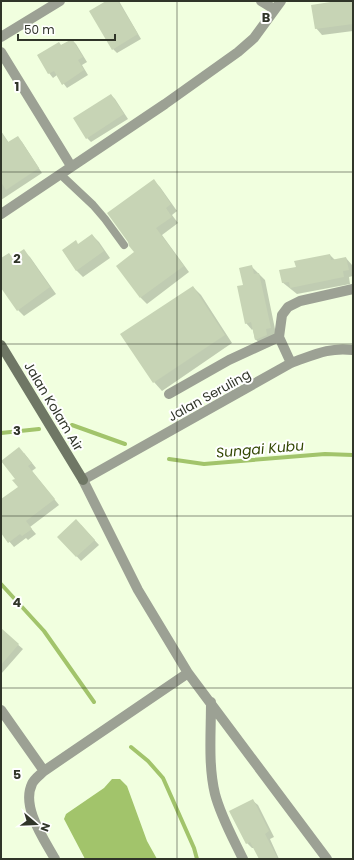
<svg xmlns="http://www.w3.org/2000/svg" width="354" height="860" viewBox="0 0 354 860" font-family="Poppins,sans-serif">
<rect width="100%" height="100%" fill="#f1ffdf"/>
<!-- water -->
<path fill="#a2c46b" d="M112,779H120L127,786L147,841L157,859H85L64,819L66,814L104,788Z"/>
<!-- shadow -->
<path fill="#0003" d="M107,1H119L141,39L117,53L113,49Z
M344,1H353V31L322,35L316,28Z
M72,40L76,44L87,62L82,65L88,75L67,88L57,75L53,78L49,73L38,56Z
M111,95L115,99L128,119L91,142L87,138Z
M1,131L9,143L17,137L22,142L42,173L1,200Z
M154,181L160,187L177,211L172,215L178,223L162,235L189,272L147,304L141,298L136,253Z
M92,235L99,242L110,258L83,277L77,271L63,251L79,245Z
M23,251L30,257L56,294L24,316L18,310L1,286V260L13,258Z
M330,255L335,260L346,258L352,265L353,276L349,277L350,284L297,294L282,282L297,268Z
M251,266L265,280L276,334L262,345L255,339L253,329L252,330L246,323L244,286Z
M193,287L201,295L232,343L162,391L154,382Z
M24,453L36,468L32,471L59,505L30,527L36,534L28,540L26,538L14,547L2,533L1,534V501L19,487L16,479Z
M81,525L99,545L81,561L59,537Z
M1,630L23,649L1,674Z
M252,800L258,805L274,837L270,839L279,859H260L254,848H252L247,843Z"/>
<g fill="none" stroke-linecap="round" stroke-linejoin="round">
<!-- stream -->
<path stroke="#a2c46b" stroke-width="4" d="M72,425L125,444
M1,433L39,429
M169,459L204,464L325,454L353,455
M1,584L44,631L94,702
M131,747L148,761L163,778L194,848L197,859"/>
</g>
<!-- building -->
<path fill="#c7d4b5" d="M106,1H118L138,34L112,50L89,11Z
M337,1H353V24L315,29L311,5Z
M72,39L83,57L78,60L84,70L62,85L54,71L48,74L37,55L59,42L61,45Z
M111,94L124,114L86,139L73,118Z
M1,132L8,142L18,136L39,168L6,190L1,182Z
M154,179L171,204L166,208L172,217L156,228L184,266L140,298L116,266L134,252L129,246L128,242L107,213Z
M92,234L104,251L76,271L62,250L76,240L78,244Z
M24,249L50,287L17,311L1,288V258L9,253L12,257Z
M330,254L331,260L346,257L349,270L343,271L344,277L290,288L289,282L282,283L279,270L296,267L294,261Z
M252,265L254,274L259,273L271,328L266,329L267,335L255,340L251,322L245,324L237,286L243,285L239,268Z
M193,286L225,335L153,383L120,334Z
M19,447L32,463L28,466L55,499L26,521L32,529L22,536L20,534L8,543L1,533V499L18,487L12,480L15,479L1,461Z
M76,519L95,540L76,557L57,537Z
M1,628L19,644L1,665Z
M253,799L269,831L265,834L278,859H259L250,842L246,844L229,811Z"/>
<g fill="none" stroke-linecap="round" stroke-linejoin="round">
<!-- lane -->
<path stroke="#9ca194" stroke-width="8" d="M60,174L93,205L105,219L124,245"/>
<!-- street -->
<path stroke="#9ca194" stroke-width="10" d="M261,1L274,9
M1,37L60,1
M1,52L71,166
M1,214L165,104L238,52L254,38L281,1
M291,363L279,337L282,315L288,307L300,301L353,289
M169,394L229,360L279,337
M211,702C211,733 208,765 215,794C221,817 233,838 243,859
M1,710L44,771
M55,859C44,839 21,807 32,784C34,779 40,775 44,771L188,673
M327,859L188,673L138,590L83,480L291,363C314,355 328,347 353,350"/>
<!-- secondary -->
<path stroke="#6f7765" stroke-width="10" d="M1,345L83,480"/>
</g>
<!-- grid -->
<path fill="none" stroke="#303529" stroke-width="1" stroke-opacity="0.55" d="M177,1V859M1,172H353M1,344H353M1,516H353M1,688H353"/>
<g text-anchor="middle" stroke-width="4" stroke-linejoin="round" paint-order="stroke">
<!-- street labels -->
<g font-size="13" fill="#303529" stroke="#fff">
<text transform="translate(209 395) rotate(-29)" y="5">Jalan Seruling</text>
<text transform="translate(54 406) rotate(59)" y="5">Jalan Kolam Air</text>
</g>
<!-- water labels -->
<g font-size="14" font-style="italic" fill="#344804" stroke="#fff">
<text transform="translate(260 449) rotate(-5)" y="5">Sungai Kubu</text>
</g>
</g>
<g font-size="13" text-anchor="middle" font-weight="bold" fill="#303529" stroke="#fff" stroke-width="4" stroke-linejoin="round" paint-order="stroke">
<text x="266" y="22">B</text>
<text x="17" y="91">1</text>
<text x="17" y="263">2</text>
<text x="17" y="435">3</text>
<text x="17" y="607">4</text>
<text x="17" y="779">5</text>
</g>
<!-- border -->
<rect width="354" height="860" fill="none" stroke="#303529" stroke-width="4"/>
<!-- north arrow -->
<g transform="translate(36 824) rotate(109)" stroke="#ffffff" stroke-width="3" paint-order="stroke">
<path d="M0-3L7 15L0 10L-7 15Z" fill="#303529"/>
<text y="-6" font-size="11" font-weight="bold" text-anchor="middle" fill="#303529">N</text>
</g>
<!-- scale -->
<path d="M18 34v6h97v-6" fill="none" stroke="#303529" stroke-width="2"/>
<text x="24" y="34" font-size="12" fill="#303529" stroke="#ffffff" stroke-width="3" paint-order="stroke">50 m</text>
</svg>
